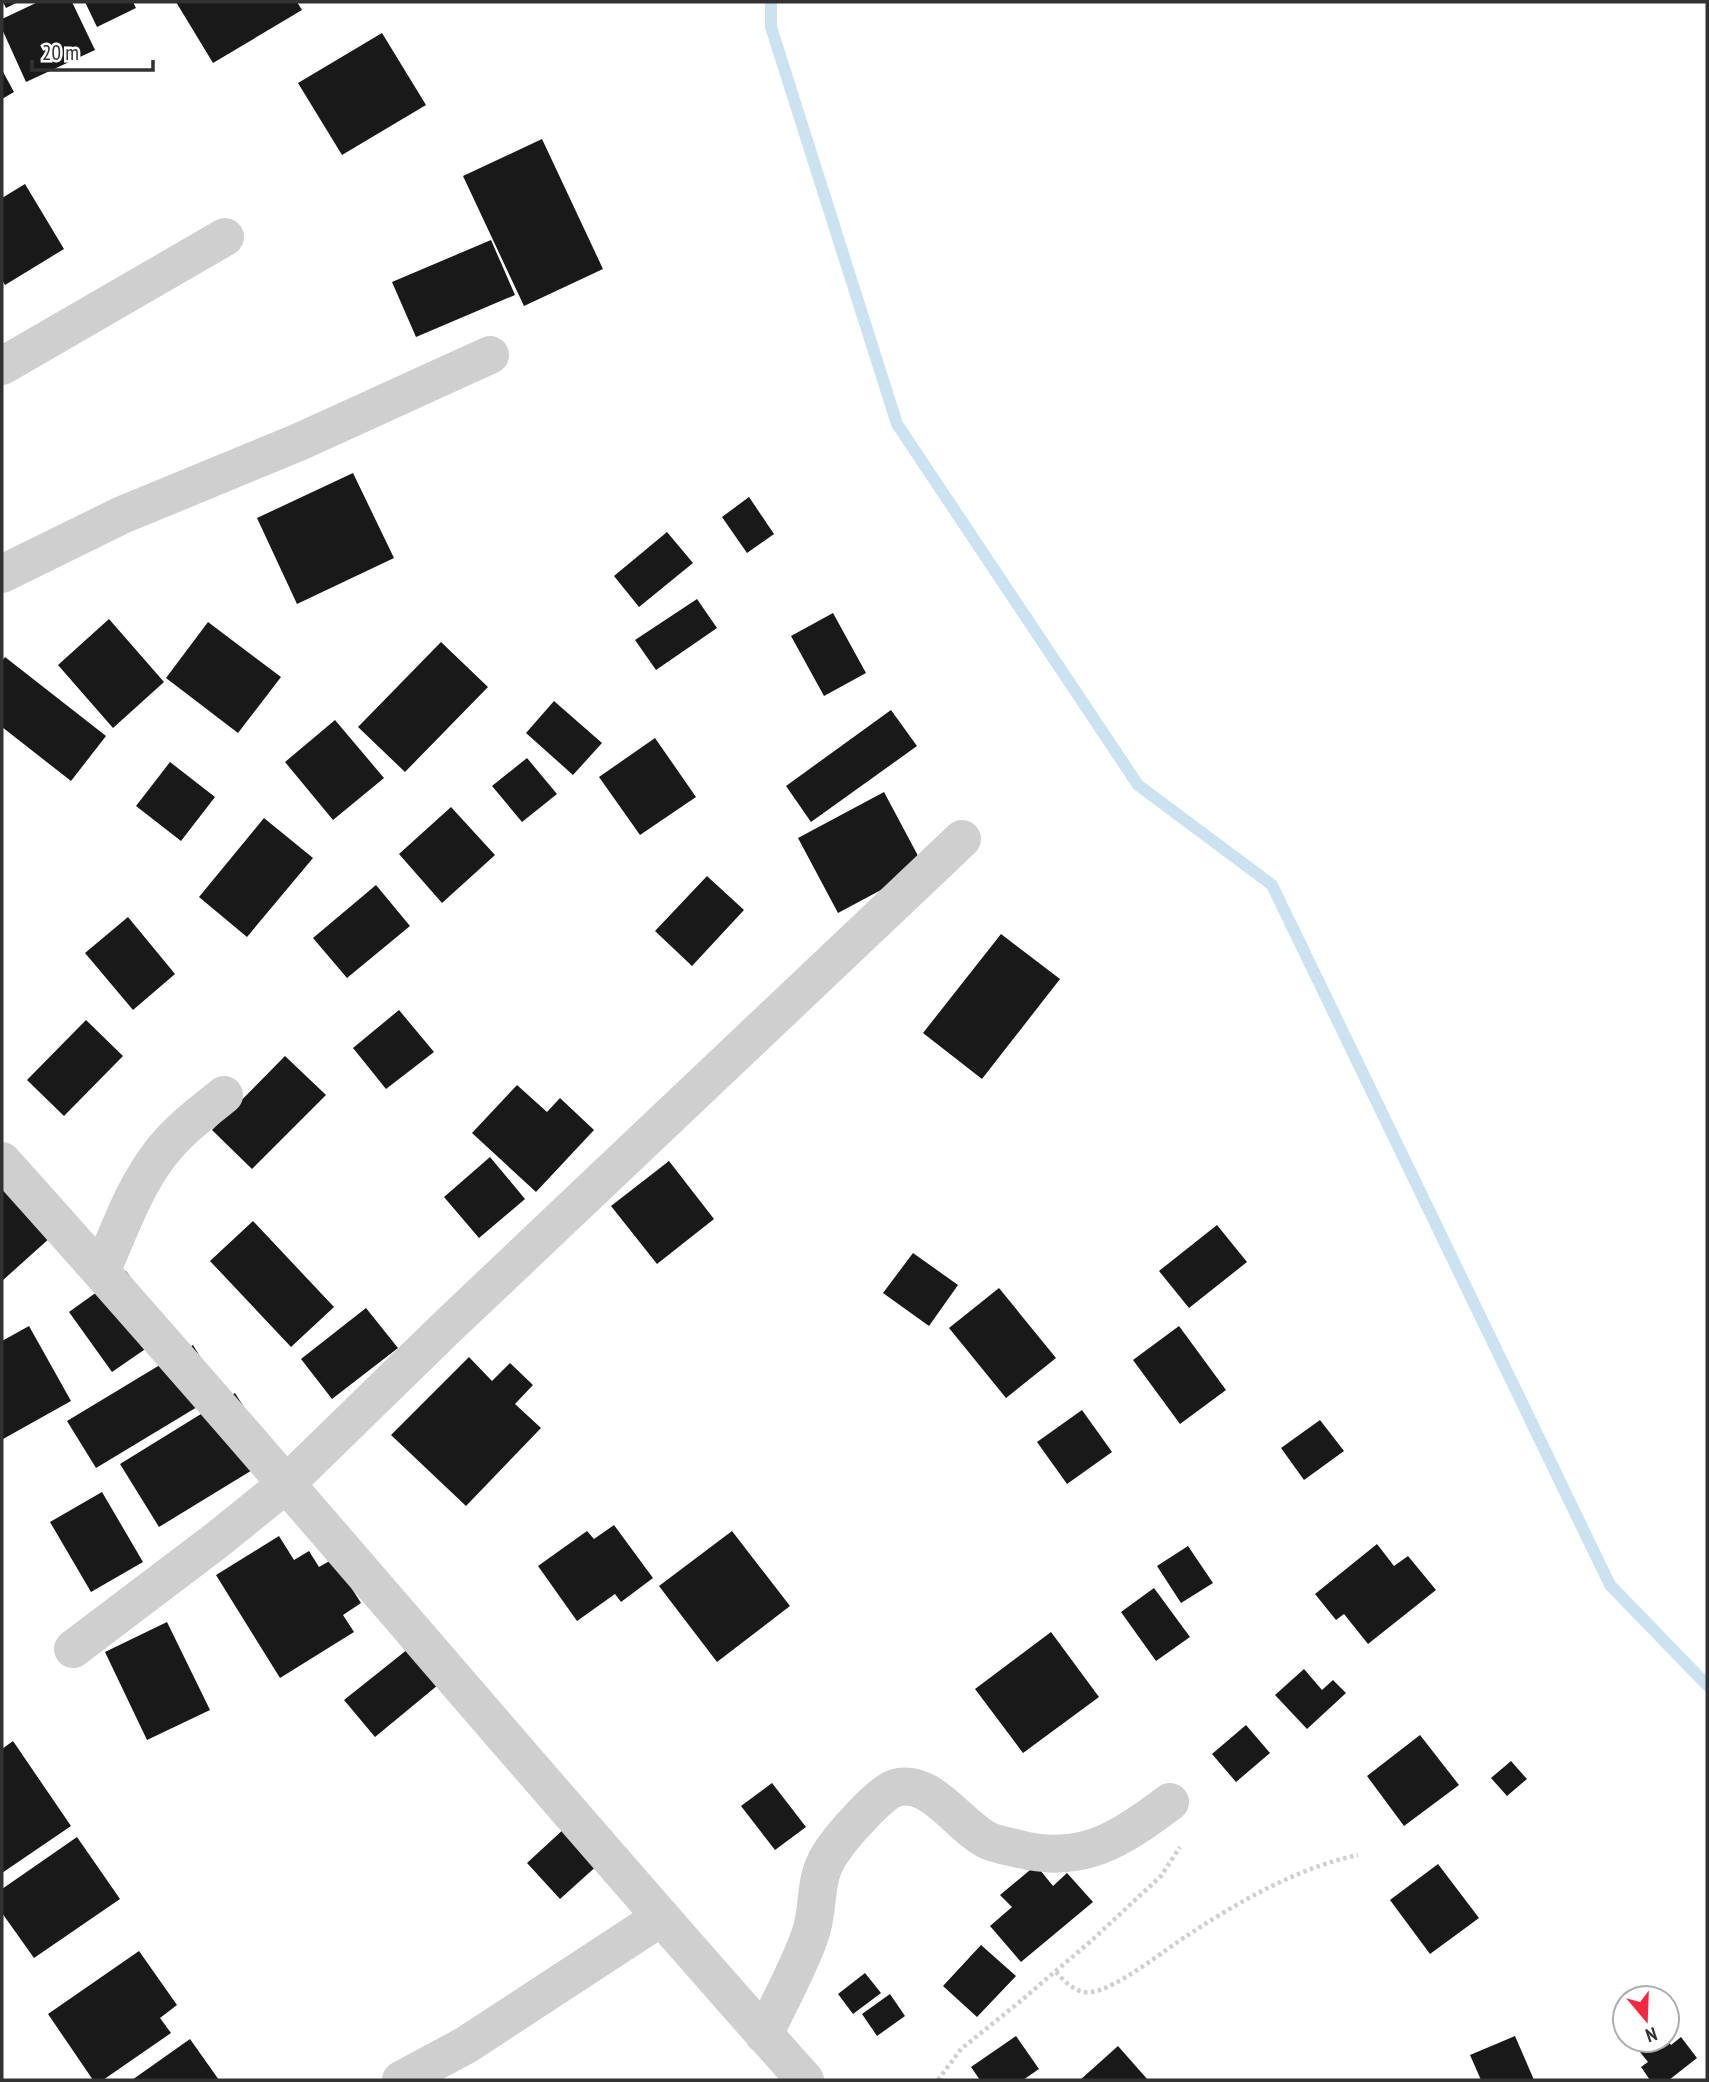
<svg xmlns="http://www.w3.org/2000/svg" width="1709" height="2082" viewBox="0 0 1709 2082" font-family="'PT Sans Narrow',sans-serif">
<rect width="100%" height="100%" fill="#fff"/>
<g fill="none" stroke-linecap="round" stroke-linejoin="round">
<!-- stream -->
<path stroke="#cbe3f0" stroke-width="12" d="M771,2V27L897,424L1138,785L1272,885L1610,1585L1707,1685"/>
</g>
<!-- building -->
<path fill="#191919" d="M3,2H18L6,8Z
M38,2H72L95,50L26,82L2,29V19Z
M85,2H133L136,8L97,27Z
M176,2H297L302,10L213,63Z
M382,33L426,105L342,155L298,83Z
M2,70L14,92L2,99Z
M542,139L603,269L524,306L463,176Z
M25,184L64,249L5,285L2,280V198Z
M491,240L515,295L416,337L392,282Z
M353,473L394,558L297,604L257,518Z
M749,497L774,534L747,553L722,517Z
M667,532L693,563L639,607L614,576Z
M697,599L717,628L656,670L635,640Z
M833,613L866,673L824,696L791,636Z
M109,619L164,682L113,728L58,665Z
M208,622L281,677L238,733L166,678Z
M441,642L488,687L405,772L358,727Z
M5,657L106,736L71,781L2,727V661Z
M554,701L602,743L573,775L526,733Z
M891,710L917,746L811,822L786,786Z
M335,720L384,778L333,820L285,762Z
M655,738L696,797L640,835L599,777Z
M527,758L557,794L522,822L492,786Z
M170,762L215,797L181,841L136,806Z
M884,792L924,867L838,913L798,838Z
M451,807L495,855L442,903L399,854Z
M264,818L313,858L247,937L199,897Z
M707,876L744,910L692,966L655,931Z
M376,885L410,926L347,978L313,938Z
M128,917L175,974L133,1010L85,953Z
M1001,934L1060,979L982,1079L923,1033Z
M399,1010L434,1052L386,1089L353,1048Z
M86,1020L123,1056L64,1116L27,1080Z
M285,1056L326,1095L252,1169L212,1130Z
M517,1085L547,1112L560,1098L594,1130L536,1192L472,1133Z
M490,1157L525,1199L479,1238L444,1197Z
M669,1161L714,1219L657,1264L611,1206Z
M2,1163L61,1228L2,1281Z
M253,1221L334,1307L291,1347L210,1261Z
M1217,1225L1247,1262L1189,1308L1159,1271Z
M913,1253L958,1285L929,1326L883,1293Z
M126,1271L170,1332L112,1372L69,1312Z
M999,1288L1056,1358L1006,1398L949,1328Z
M366,1308L398,1348L332,1399L301,1359Z
M29,1326L71,1401L3,1439L2,1341Z
M1179,1326L1226,1390L1180,1424L1133,1360Z
M193,1345L222,1392L96,1468L67,1421Z
M469,1357L492,1381L510,1363L533,1385L515,1404L541,1428L466,1506L391,1435Z
M235,1393L275,1456L159,1527L120,1464Z
M1082,1410L1112,1452L1067,1484L1037,1442Z
M1320,1420L1344,1451L1304,1480L1281,1448Z
M102,1492L143,1562L91,1592L50,1522Z
M614,1525L653,1578L621,1602L615,1594L577,1621L538,1566L587,1531L594,1539Z
M732,1531L790,1606L717,1662L659,1586Z
M279,1536L294,1560L309,1551L319,1567L333,1559L361,1603L343,1615L354,1632L280,1678L216,1575Z
M1377,1544L1394,1566L1408,1556L1436,1590L1368,1644L1344,1614L1336,1620L1315,1594Z
M1188,1546L1213,1583L1181,1603L1157,1566Z
M1154,1588L1190,1637L1156,1661L1121,1612Z
M167,1622L210,1710L147,1740L105,1652Z
M1051,1632L1099,1697L1023,1753L975,1689Z
M408,1649L438,1685L375,1737L344,1700Z
M1304,1669L1322,1690L1333,1680L1346,1693L1307,1729L1275,1695Z
M1246,1725L1270,1753L1236,1782L1212,1754Z
M1420,1735L1459,1785L1404,1826L1367,1776Z
M13,1741L71,1826L2,1873V1749Z
M1511,1761L1527,1779L1507,1796L1491,1778Z
M772,1783L806,1827L775,1850L741,1806Z
M566,1827L600,1863L560,1899L527,1863Z
M77,1837L120,1899L34,1958L2,1913V1889Z
M1438,1864L1479,1918L1430,1954L1390,1900Z
M1036,1865L1053,1886L1067,1873L1093,1902L1021,1962L990,1926L1012,1907L1000,1895Z
M981,1945L1016,1976L977,2017L943,1986Z
M139,1951L177,2005L160,2018L171,2033L103,2080H93L48,2014Z
M865,1973L881,1993L853,2014L838,1994Z
M890,1994L905,2016L877,2036L862,2014Z
M1016,2036L1039,2069L1023,2080H980L971,2067Z
M1515,2036L1534,2080H1481L1470,2055Z
M1681,2037L1697,2058L1669,2080H1650L1641,2067L1648,2062L1636,2047L1645,2040H1667L1671,2045Z
M190,2039L219,2080H132Z
M1118,2046L1148,2080H1080Z"/>
<g fill="none" stroke-linecap="round" stroke-linejoin="round">
<!-- path -->
<path stroke="#cfcfcf" stroke-width="4.5" stroke-dasharray="3.5 3.5" stroke-linecap="butt" d="M1056,1972C1065,1982 1076,1994 1091,1992C1115,1990 1166,1949 1188,1935C1240,1901 1297,1868 1358,1855
M938,2080L961,2049L1017,2004L1091,1941L1161,1876L1180,1847"/>
<!-- minor -->
<path stroke="#cfcfcf" stroke-width="38" d="M2,366L225,237
M2,574L122,515L299,442L490,355
M2,1161C274,1463 534,1777 805,2080
M101,1272C119,1232 133,1189 160,1154C177,1131 202,1113 224,1095
M73,1649L217,1540L285,1485L445,1329L962,839
M764,2035C779,2003 797,1971 809,1938C822,1905 810,1879 835,1847C844,1834 881,1792 895,1788C931,1777 959,1827 989,1841C996,1844 1006,1846 1015,1848C1081,1866 1119,1840 1170,1802
M401,2080L466,2045L660,1918"/>
</g>
<!-- border -->
<rect width="1709" height="2082" fill="none" stroke="#323232" stroke-width="7"/>
<!-- north arrow -->
<g transform="translate(1646 2019) rotate(161)"><circle r="33" fill="#ffffff" stroke="#adadad" stroke-width="2"/>
<path d="M0-5L12 26L0 18L-12 26Z" fill="#f52841"/>
<text y="-10" font-size="19" font-weight="bold" text-anchor="middle" fill="#323232">N</text>
</g>
<!-- scale -->
<path d="M32 60v10h121v-10" fill="none" stroke="#323232" stroke-width="3.5"/>
<text x="42" y="60" font-size="21" fill="#323232" stroke="#ffffff" stroke-width="5" paint-order="stroke">20 m</text>
</svg>
